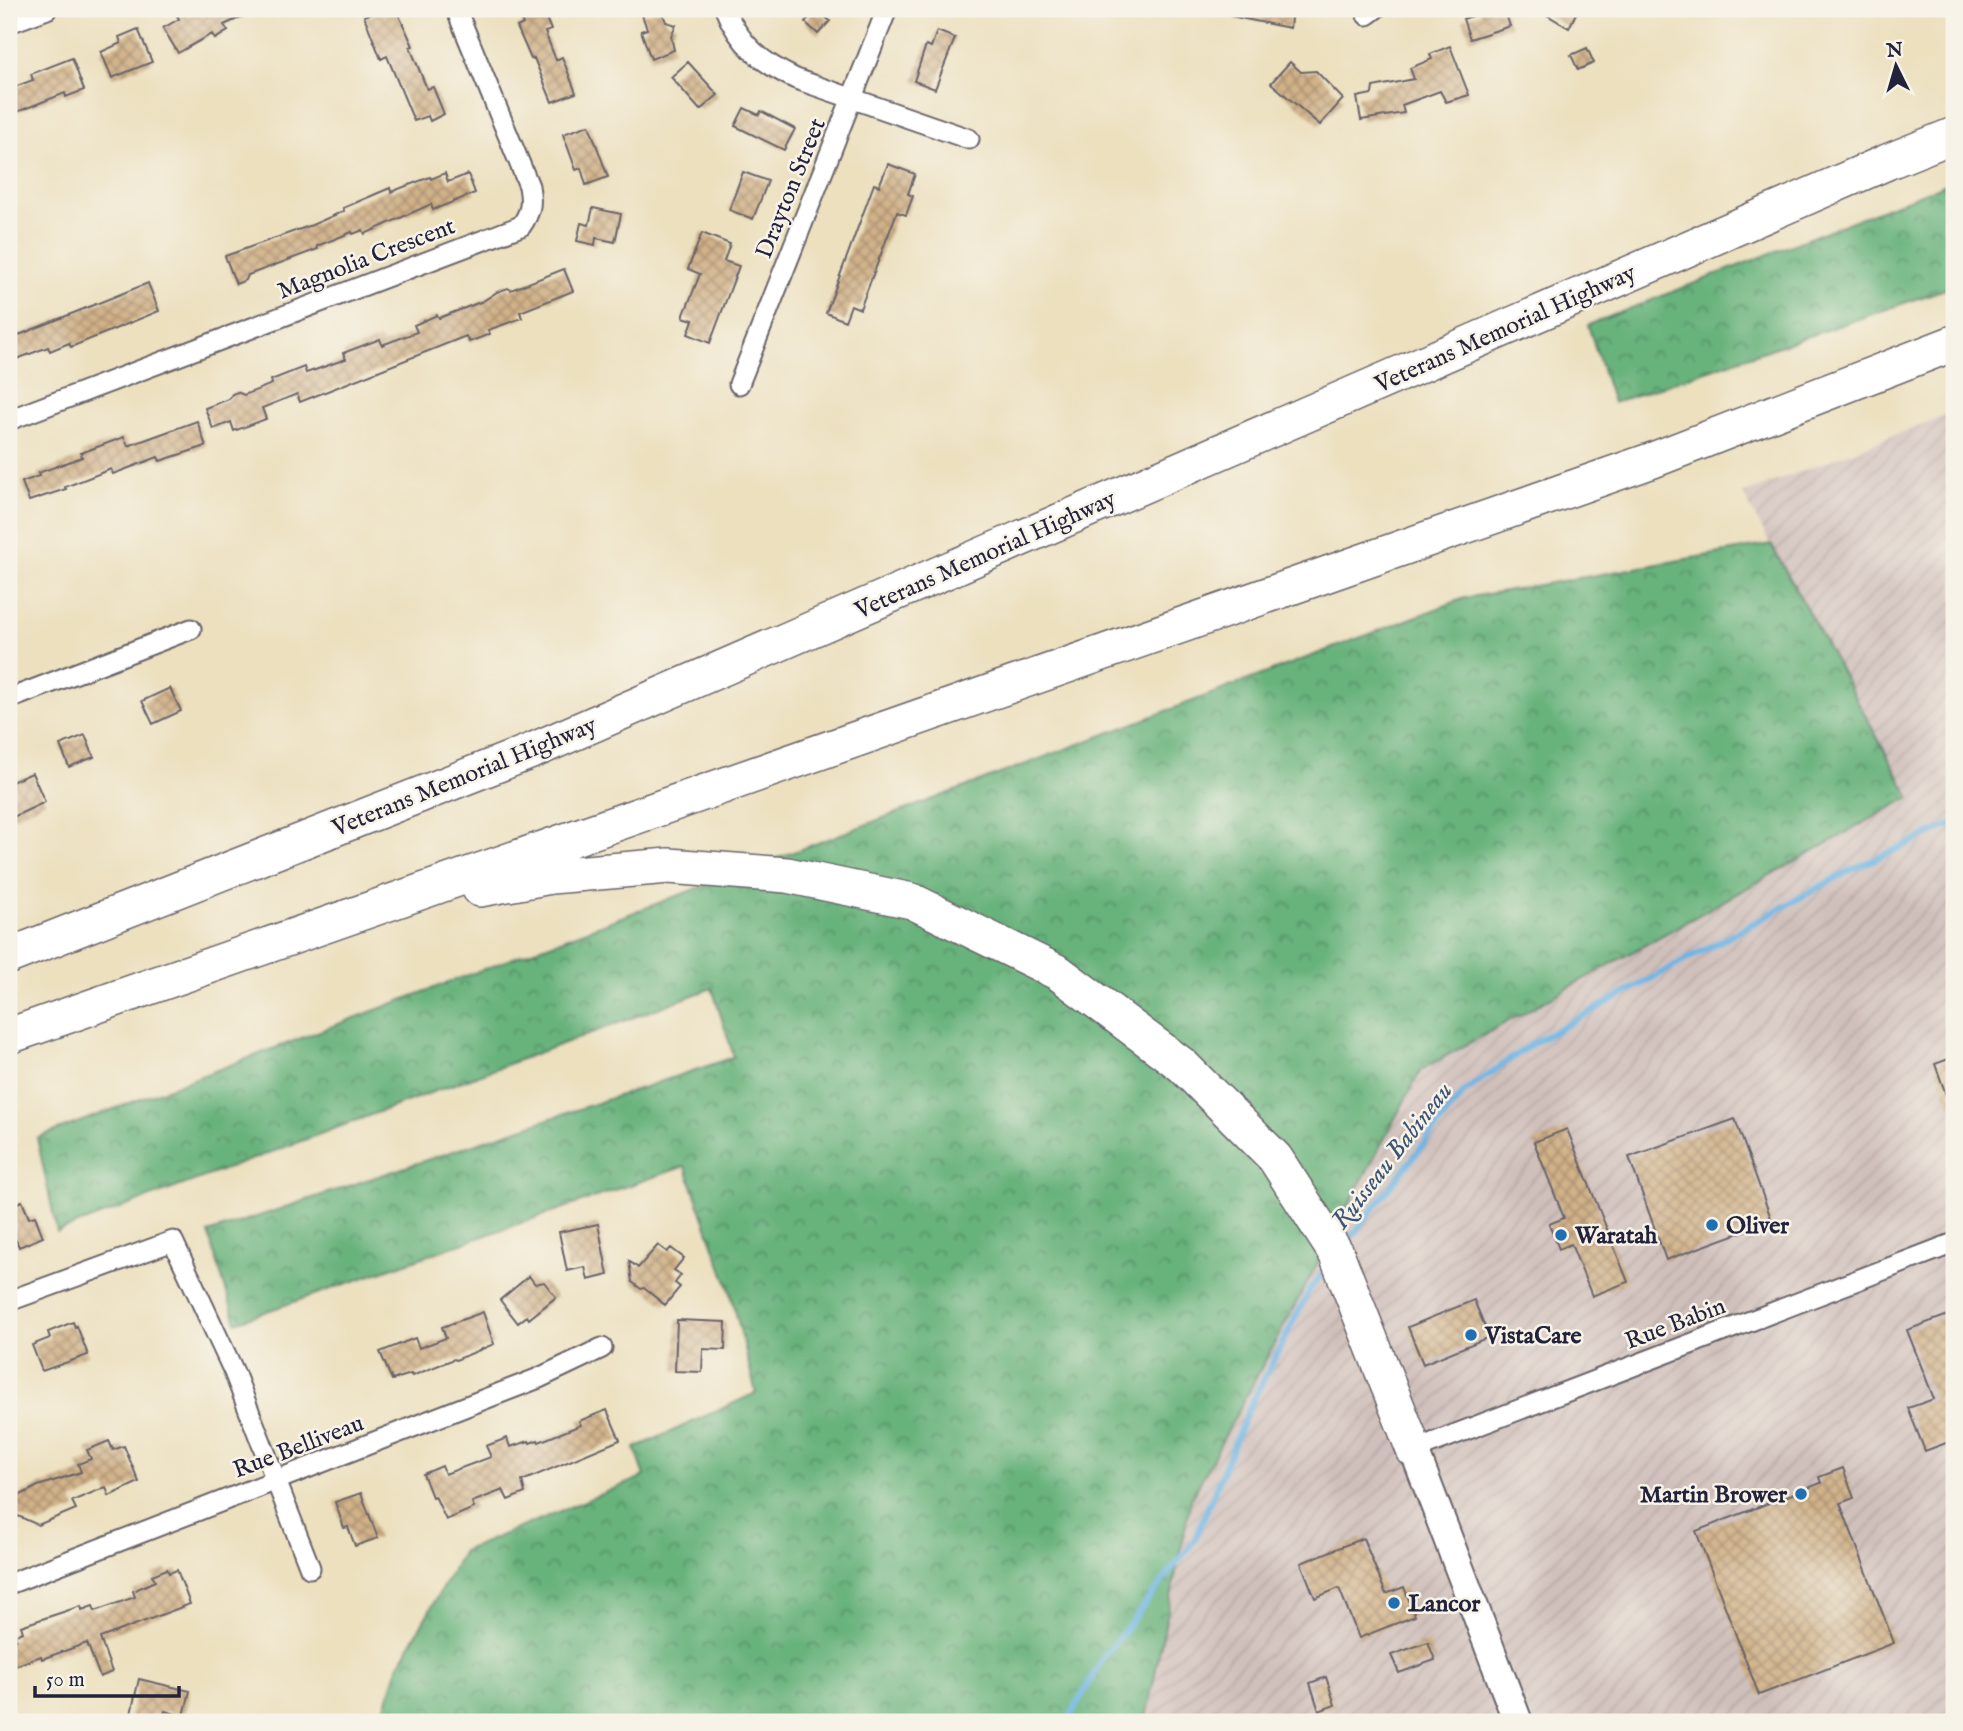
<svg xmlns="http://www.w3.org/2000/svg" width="1963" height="1731" viewBox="0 0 1963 1731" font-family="'IM FELL English',serif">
<defs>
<pattern id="industrial-furrows" width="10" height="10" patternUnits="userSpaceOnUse" patternTransform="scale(1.75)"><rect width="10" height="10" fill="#d0c0bb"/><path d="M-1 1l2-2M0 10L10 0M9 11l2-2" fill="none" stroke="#b2a5a2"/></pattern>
<pattern id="forest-crowns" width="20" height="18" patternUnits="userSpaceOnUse" patternTransform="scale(1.75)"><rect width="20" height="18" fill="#67b27b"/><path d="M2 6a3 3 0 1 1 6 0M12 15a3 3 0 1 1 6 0" fill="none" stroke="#549066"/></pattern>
<pattern id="building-cross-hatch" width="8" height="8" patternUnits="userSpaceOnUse" patternTransform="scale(1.75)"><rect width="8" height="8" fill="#d1b289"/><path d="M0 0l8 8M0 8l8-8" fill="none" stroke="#a99071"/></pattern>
</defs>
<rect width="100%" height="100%" fill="#f7f3e8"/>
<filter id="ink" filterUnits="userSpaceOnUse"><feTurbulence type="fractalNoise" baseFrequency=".0143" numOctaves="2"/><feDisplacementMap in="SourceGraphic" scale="14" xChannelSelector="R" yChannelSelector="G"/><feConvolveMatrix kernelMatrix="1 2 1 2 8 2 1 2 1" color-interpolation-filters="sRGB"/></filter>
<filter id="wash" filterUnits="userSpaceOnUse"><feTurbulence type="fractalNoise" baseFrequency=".00686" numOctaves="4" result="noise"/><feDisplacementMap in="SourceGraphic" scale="28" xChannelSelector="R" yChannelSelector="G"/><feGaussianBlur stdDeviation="1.57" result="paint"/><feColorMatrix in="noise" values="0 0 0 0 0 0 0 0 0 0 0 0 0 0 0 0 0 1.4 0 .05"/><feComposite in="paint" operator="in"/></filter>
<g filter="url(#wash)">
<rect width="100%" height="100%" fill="#ece0bf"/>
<!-- industrial -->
<path fill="url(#industrial-furrows)" d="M1954,412V1722H1145L1191,1499L1421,1070L1909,797L1743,494Z"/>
<!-- forest -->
<path fill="url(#forest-crowns)" stroke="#446a5b" stroke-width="2" d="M1954,181V286L1613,403L1588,325Z
M1771,544L1910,797L1421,1070L1191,1499L1145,1722H380L399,1665L463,1551L645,1476L635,1448L756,1393L731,1294L685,1166L236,1322L208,1233L734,1057L712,988L57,1232L37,1138L1465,598Z"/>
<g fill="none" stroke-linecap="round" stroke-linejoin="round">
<!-- stream -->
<path stroke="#6cb4e3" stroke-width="6" d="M1345,1245L1464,1092L1533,1043L1849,871L1954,823
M1067,1722L1103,1658L1194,1541L1248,1410L1310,1289L1330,1265"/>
</g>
<g id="blocks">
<!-- building -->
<path fill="url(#building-cross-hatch)" d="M173,9H259L224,25L228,31L215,39L212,34L178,53L163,28L179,19Z
M373,9H396L413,46L410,47L427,89L433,87L444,114L430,121L428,116L414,121L387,56L381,59L364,16L374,12Z
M536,9H542L551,30L545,32L556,60L562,57L576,93L552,102L534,58L531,59L517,27L523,24L519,16Z
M661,9L666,22L676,25L671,36L674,50L651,59L641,31L647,29L642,15Z
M816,9L830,21L818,34L805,22Z
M1230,9H1292L1290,28L1230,16Z
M1480,9H1504L1510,26L1470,39L1463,19L1481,13Z
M1537,9H1578L1569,28Z
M138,29L152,62L112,78L101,52L121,43L119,37Z
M937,31L955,38L935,89L914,81L926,45L931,47Z
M1450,46L1469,95L1446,102L1440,91L1402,105L1404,113L1361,120L1357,97L1372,94L1373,87L1414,79L1410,68L1432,59L1430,54Z
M1587,48L1594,63L1578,70L1571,55Z
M72,58L84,90L66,97L65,93L9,115V89L33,80L31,74Z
M688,62L718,95L700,110L671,77Z
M1290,62L1301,72L1316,71L1343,99L1320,125L1271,83Z
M744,108L759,115L761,111L795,129L784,150L735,126Z
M589,125L608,177L586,185L581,168L576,170L563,134Z
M888,164L915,174L908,194L913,196L906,215L897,212L860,309L851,305L845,321L826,313L874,184L879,186Z
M743,172L768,181L753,219L729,210Z
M445,173L448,182L468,174L475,193L433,210L431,204L365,234L363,230L353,234L352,232L317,246L318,249L248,275L246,280L236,284L225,256L312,225L344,211L343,208L390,188L391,192L430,177L431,179Z
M593,208L621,214L615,242L596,238L595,245L577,241L581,223L589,225Z
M702,233L730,244L724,261L739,266L710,343L688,334L693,320L683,317L700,274L688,269Z
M564,269L573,291L520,312L522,318L488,330L490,334L469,342L466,336L300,402L297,394L262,408L266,419L234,431L231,422L213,429L205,408L229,399L232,394L237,392L244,395L272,384L271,380L304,367L306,373L315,370L346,359L343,353L380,339L382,345L417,332L414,325L437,315L439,318L483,301L497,292L508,288L511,290Z
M148,283L159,311L71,347L69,343L50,351L48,347L9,362V339Z
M197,421L206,446L160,461L158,457L113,474L111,469L65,487L66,489L29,501L22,482L39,476L38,473L82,457L81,453L124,437L128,446Z
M170,688L181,711L153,724L142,701Z
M85,735L94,757L69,767L60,745Z
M32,773L45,802L9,819V783Z
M1954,1057V1110L1952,1111L1935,1064Z
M1735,1119L1772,1221L1666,1260L1629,1157Z
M1567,1129L1628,1282L1592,1296L1571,1244L1559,1249L1549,1224L1564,1218L1534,1142Z
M22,1201L29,1218L35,1216L43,1237L19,1247L16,1240L9,1243V1206Z
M598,1224L608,1275L588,1280L585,1267L567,1271L559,1232Z
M658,1245L667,1252L671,1248L684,1258L674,1270L681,1275L675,1283L680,1287L665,1305L644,1288L641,1289L632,1282L629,1261L638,1268Z
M529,1276L535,1284L544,1282L556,1297L529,1319L527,1316L518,1323L500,1300Z
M1474,1300L1489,1337L1423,1364L1408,1327Z
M483,1312L494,1344L456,1360L454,1359L412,1376L411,1374L392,1380L380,1352L415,1338L419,1348L446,1338L442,1327Z
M1948,1315L1954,1332V1440L1925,1451L1908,1408L1934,1399L1907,1330Z
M677,1320L726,1322L725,1350L703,1349L702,1372L675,1371Z
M73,1322L75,1327L77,1326L88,1355L42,1371L32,1345L50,1338L48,1332Z
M607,1410L620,1440L522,1481L525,1493L508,1500L503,1490L472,1502L474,1508L446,1520L435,1496L432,1497L423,1474L442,1466L445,1474L491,1457L486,1446L507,1438L510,1447L529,1441L530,1443L538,1440L539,1442L581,1425L579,1421Z
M109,1441L113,1450L124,1446L139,1482L109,1496L106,1487L72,1501L76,1509L38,1525L9,1512V1501L38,1486L81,1472L78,1464L91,1459L87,1450Z
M1843,1468L1854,1498L1840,1503L1894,1643L1759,1695L1696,1531L1821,1483L1819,1477Z
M361,1493L378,1538L355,1546L348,1527L344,1528L335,1502Z
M1363,1538L1386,1594L1404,1587L1415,1616L1359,1638L1339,1588L1315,1598L1301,1563Z
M167,1569L169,1573L177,1570L190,1604L100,1638L112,1672L100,1677L87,1643L42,1659L41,1656L9,1668V1641L16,1639L14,1635L23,1632L21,1626L81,1606L82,1610L93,1606L95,1611L135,1597L133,1591L155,1581L152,1575Z
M1428,1642L1435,1660L1399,1673L1391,1655Z
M1326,1677L1335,1705L1319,1711L1310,1683Z
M139,1679L190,1691L184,1716L165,1711L162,1722H129Z"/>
</g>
</g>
<g filter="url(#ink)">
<use href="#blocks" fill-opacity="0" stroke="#696469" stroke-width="2"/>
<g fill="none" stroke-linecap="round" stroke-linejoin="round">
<!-- street casing -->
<g stroke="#696469" stroke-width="23">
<path id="street" d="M725,9C739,44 762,63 796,79L969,139
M1367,15L1375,9
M9,23L47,9
M739,384L887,9
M9,420L521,226C531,212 532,203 529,186L456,9
M9,699L191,629
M9,1301L173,1241L234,1372L310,1568
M1414,1450L1954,1243
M9,1584L539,1378L602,1348"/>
</g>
<!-- secondary casing -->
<g stroke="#696469" stroke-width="32">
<path id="secondary" d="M1414,1450L1518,1722"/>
</g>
<!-- highway casing -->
<g stroke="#696469" stroke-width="38">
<path id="highway" d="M480,889L551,876L669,866L787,875L912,901L1059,973L1182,1065L1275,1158L1336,1253L1414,1450
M9,956L534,750L1887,162L1954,135
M9,1036L1653,460L1954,343"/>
</g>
<!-- street -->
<use href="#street" stroke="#fff" stroke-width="19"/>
<!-- secondary -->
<use href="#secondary" stroke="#fff" stroke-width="28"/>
<!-- highway -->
<use href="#highway" stroke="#fff" stroke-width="35"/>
</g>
</g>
<!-- markers -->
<g fill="#1f6fb2" stroke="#f7f3e8" stroke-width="2.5">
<circle cx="1712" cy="1225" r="7"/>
<circle cx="1561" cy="1235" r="7"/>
<circle cx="1471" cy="1335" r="7"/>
<circle cx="1801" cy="1494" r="7"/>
<circle cx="1394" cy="1603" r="7"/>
</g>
<g text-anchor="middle" stroke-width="5" stroke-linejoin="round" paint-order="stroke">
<!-- street labels -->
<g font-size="24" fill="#22223b" stroke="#f7f3e8">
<text transform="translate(790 188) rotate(-68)" y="8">Drayton Street</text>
<text transform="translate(366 258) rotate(-21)" y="8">Magnolia Crescent</text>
<text transform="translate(1505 328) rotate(-24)" y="8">Veterans Memorial Highway</text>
<text transform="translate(985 554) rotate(-24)" y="8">Veterans Memorial Highway</text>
<text transform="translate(464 776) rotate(-22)" y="8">Veterans Memorial Highway</text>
<text transform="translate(1675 1323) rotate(-21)" y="8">Rue Babin</text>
<text transform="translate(298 1446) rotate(-21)" y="8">Rue Belliveau</text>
</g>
<!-- poi labels -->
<g font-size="24" font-weight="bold" fill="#22223b" stroke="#f7f3e8" text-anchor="start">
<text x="1726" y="1233">Oliver</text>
<text x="1575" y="1243">Waratah</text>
<text x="1485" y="1343">VistaCare</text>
<text x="1787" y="1502" text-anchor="end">Martin Brower</text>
<text x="1408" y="1611">Lancor</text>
</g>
<!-- water labels -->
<g font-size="26" font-style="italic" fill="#3c5576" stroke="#f7f3e8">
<text transform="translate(1391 1155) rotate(-52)" y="9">Ruisseau Babineau</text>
</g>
</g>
<!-- margin -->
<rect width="1963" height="1731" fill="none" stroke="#f7f3e8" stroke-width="35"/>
<!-- north arrow -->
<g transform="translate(1896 66) rotate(355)" stroke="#f7f3e8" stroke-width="5" paint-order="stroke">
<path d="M0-5L12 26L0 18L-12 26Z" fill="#22223b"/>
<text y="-10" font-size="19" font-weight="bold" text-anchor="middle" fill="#22223b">N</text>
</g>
<!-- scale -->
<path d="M35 1686v10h144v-10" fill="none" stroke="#22223b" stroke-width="3.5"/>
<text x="46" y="1686" font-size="21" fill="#22223b" stroke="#f7f3e8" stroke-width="5" paint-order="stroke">50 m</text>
</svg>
